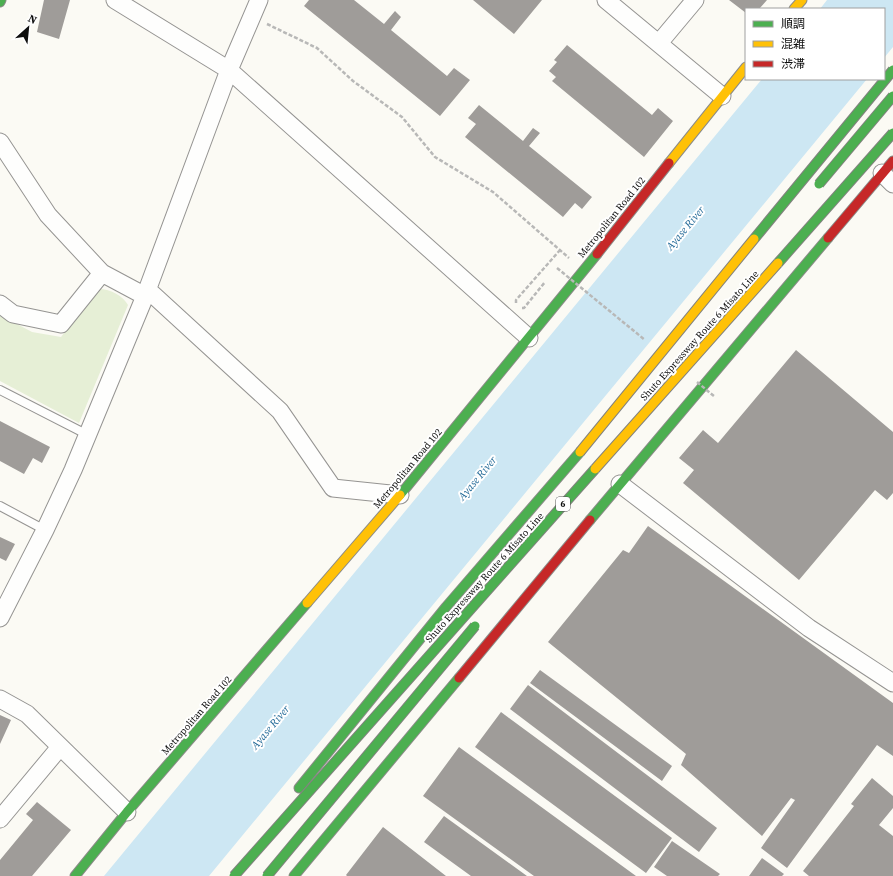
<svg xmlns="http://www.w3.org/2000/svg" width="893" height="876" viewBox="0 0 893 876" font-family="'Source Serif 4','Noto Sans JP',serif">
<rect width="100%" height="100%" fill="#fbfaf4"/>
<!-- green -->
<path fill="#e6efd6" d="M99,289C111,289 123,296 128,305L79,423L0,381V315L32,332L61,337Z"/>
<!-- water -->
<path fill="#cde7f3" d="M827,0H893V47L884,58V9H820Z
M762,79H867L209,876H104Z"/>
<!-- building -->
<path fill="#9f9c99" d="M44,0H70L59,39L37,32Z
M309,0H354L384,24L395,11L401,17L391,30L447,76L454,68L470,80L440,116L304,6Z
M473,0H542L514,34Z
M729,0H767L759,9H746V13Z
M567,45L652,115L658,108L673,121L644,157L552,81L556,77L549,71L557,62L554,60Z
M479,105L523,141L533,128L540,133L529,146L592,197L582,209L575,203L563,217L465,137L476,124L468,118Z
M796,350L893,432V493L887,500L875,490L799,580L683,483L694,470L679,458L703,430L718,443Z
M0,421L50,447L42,463L33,458L24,474L0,461Z
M648,526L893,703V756L877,745L787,868L761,848L795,800L791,798L762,836L681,765L686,754L548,642L623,550L629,553Z
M0,537L15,544L6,561L0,558Z
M540,670L672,766L662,781L530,683Z
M528,685L717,828L699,852L510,709Z
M501,712L672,838L646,873L475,747Z
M0,715L11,720L0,744Z
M459,747L636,876H534L423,796Z
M872,778L893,796V808L879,825L893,836V876H809L803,871L854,806L851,804Z
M37,802L71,830L32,876H0V860L33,820L26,814Z
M444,816L527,876H471L424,842Z
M383,827L446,876H347L346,875Z
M672,841L720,874L718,876H667L654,867Z
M762,858L784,874L782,876H749Z"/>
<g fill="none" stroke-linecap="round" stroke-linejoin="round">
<!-- lane casing -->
<g stroke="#959492" stroke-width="10">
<path id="lane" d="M0,390L88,435
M0,506L45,530"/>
</g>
<!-- street casing -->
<g stroke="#959492" stroke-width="19">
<path id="street" d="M115,0L229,70L529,338
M606,0L722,96
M659,43L695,0
M0,142L48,215L102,273L145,296
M882,173L893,184
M148,290L280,411L333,488L400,495
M0,304L13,314L61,324L102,273
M620,484L809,628L893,683
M0,618L45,530L73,470L145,296L229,70L259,0
M0,699L27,714L127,812
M0,819L60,747"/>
</g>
<!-- fast casing -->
<g stroke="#8b8b88" stroke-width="11">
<path id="fast" d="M0,2L1,0
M400,495L597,254
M590,520L828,238
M299,788L446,607L580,452
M75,876L127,812L307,603
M294,876L459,678"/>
</g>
<!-- slow casing -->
<g stroke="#8b8b88" stroke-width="11">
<path id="slow" d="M794,9L802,0
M669,163L746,67
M307,603L400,495"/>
</g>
<!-- jam casing -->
<g stroke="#8b8b88" stroke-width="11">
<path id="jam" d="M828,238L893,161
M597,254L669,163
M459,678L590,520"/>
</g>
<!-- path -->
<path stroke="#b8b8b7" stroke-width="2.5" stroke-dasharray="4 2" stroke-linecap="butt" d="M267,24L317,48L353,81L402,117L435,157L493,192L569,258
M516,303V300L560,250
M522,308H524L545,282"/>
<!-- lane -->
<use href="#lane" stroke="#fefefd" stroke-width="8"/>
<!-- street -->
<use href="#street" stroke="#fefefd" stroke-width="17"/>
<!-- fast -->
<use href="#fast" stroke="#4caf50" stroke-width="9"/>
<!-- slow -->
<use href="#slow" stroke="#ffc107" stroke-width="9"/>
<!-- jam -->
<use href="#jam" stroke="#c62828" stroke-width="9"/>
<!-- fast-bridge casing -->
<g stroke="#82827f" stroke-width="11" stroke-linecap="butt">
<path id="fast-bridge" d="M819,184L893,96
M754,239L893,70
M778,263L893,133
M234,876L595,469
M267,876L475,626"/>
</g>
<!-- slow-bridge casing -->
<g stroke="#82827f" stroke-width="11" stroke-linecap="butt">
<path id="slow-bridge" d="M580,452L754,239
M595,469L778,263"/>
</g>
<!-- path-bridge -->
<path stroke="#b8b8b7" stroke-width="2.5" stroke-dasharray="4 2" stroke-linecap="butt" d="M557,268L645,340
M697,382L715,397"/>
<!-- fast-bridge -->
<use href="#fast-bridge" stroke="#4caf50" stroke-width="9"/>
<!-- slow-bridge -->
<use href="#slow-bridge" stroke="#ffc107" stroke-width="9"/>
</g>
<g text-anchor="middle" stroke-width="4" stroke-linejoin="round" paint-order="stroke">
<!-- shield labels -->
<rect fill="#fff" stroke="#565656" stroke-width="1" x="556" y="497" width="14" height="14" rx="3"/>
<g font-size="9" font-weight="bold" fill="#0e0e0e">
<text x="563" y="507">6</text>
</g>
<!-- street labels -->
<g font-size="10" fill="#0e0e0e" stroke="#fff">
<text transform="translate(611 217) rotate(-51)" y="4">Metropolitan Road 102</text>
<text transform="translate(699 335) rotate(-48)" y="4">Shuto Expressway Route 6 Misato Line</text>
<text transform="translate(407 468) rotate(-50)" y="4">Metropolitan Road 102</text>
<text transform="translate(484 577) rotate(-48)" y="4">Shuto Expressway Route 6 Misato Line</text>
<text transform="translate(196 715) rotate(-49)" y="4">Metropolitan Road 102</text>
</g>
<!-- water labels -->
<g font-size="11" font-style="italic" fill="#216997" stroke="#fff">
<text transform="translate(685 228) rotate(-50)" y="4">Ayase River</text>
<text transform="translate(477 478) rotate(-50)" y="4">Ayase River</text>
<text transform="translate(270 727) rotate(-50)" y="4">Ayase River</text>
</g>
</g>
<!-- legend -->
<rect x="745" y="8" width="140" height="72" fill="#ffffff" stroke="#9f9f9f"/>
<rect x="753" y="21" width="20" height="6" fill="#4caf50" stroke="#9f9f9f"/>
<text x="781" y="28" font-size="12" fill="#0e0e0e">順調</text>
<rect x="753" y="41" width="20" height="6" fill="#ffc107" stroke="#9f9f9f"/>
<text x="781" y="48" font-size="12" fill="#0e0e0e">混雑</text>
<rect x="753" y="61" width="20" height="6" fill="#c62828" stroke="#9f9f9f"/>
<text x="781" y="68" font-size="12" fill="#0e0e0e">渋滞</text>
<!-- north arrow -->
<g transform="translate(28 28) rotate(27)" stroke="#ffffff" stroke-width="3" paint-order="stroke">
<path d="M0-3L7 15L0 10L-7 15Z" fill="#0e0e0e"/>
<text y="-6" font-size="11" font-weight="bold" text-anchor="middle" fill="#0e0e0e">N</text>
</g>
</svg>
